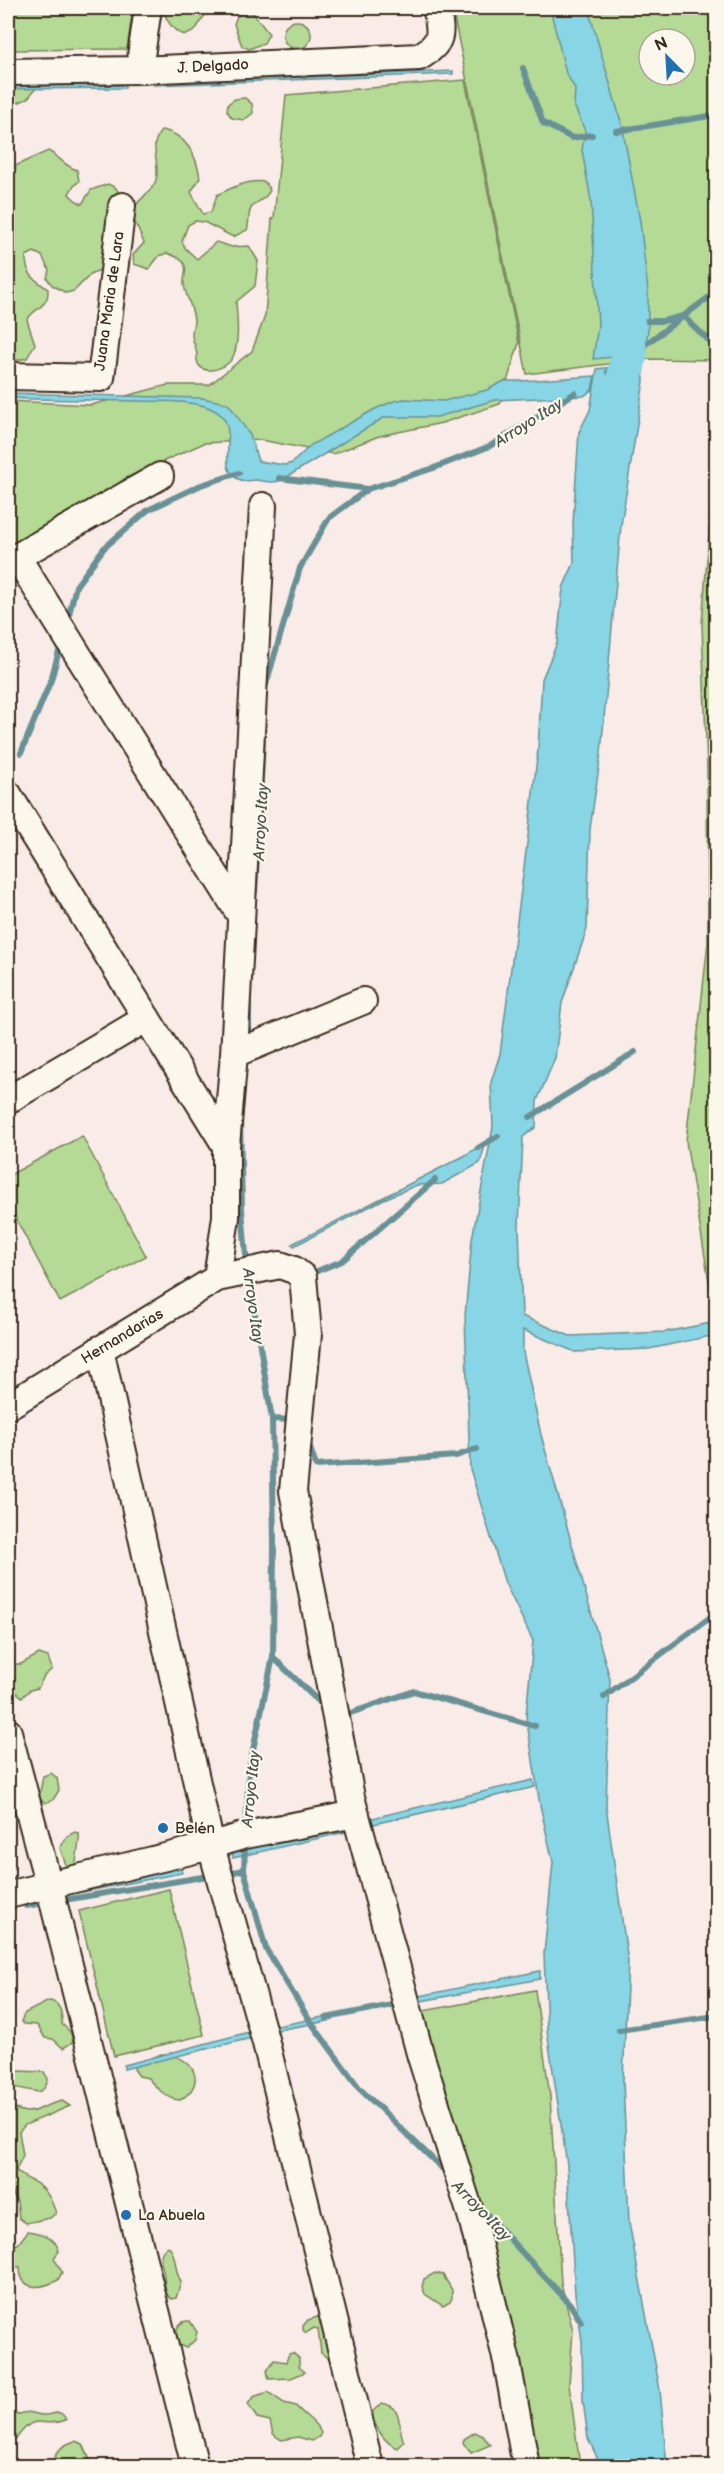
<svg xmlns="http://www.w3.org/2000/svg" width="724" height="2474" viewBox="0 0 724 2474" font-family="'Balsamiq Sans',sans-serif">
<rect width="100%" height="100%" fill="#f9ebe7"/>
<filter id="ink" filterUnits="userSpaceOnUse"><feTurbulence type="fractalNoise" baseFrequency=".0167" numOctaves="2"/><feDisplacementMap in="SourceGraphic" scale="12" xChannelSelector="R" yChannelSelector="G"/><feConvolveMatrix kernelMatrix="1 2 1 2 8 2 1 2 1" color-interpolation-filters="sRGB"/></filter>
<g filter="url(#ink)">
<!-- green -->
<path fill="#b4da95" stroke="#78825a" stroke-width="1.5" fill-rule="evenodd" d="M8,8H133L127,49L8,50Z
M163,8H230C223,10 214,10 207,14C201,18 200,24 196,29C180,45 166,21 163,8Z
M452,8H716V360L648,359L527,374ZM649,39H685V75H649Z
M245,12L253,13L269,34L264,43L249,49L242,46L234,24L237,16Z
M283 35a14 14 0 1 1 28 0a14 14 0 1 1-28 0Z
M18,79L36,83L37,87L27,99L15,104L14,121L8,130C7,117 8,105 8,91Z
M465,80L519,343L500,404L442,423L379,436L333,454L261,440L204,443L124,479L62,536L8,578V401L91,405L168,385H209L252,351L265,316L272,219L274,218L286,95Z
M245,98L252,104L253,113L244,120L232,118L227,111L228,104L235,99Z
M162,130C186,134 197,156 200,178L191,192L203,214L211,212L217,195C231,188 249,179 265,182L270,190C266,200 259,199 252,207C247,213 250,223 247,230L233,237L204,222L195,221L188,225L182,241L185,248L197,259L216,242L232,247L249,246L258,261L255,286L236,302C237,318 240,341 233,357C226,371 195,378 197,356C197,348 192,342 192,334C192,329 194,325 194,320C193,308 186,297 184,285C183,279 187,272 185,266C183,258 174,256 167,253L159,256L149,269L134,264L133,255L144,243L131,213C137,199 153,192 156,180C161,161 147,146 162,130Z
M48,151C59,156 64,166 77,170L79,181L73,187L69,194L75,200L82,204L91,190L108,184L116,188L120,195L106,268L92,273L74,291L66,293L52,285L47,278L49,270L42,256L34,252L26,256C25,274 35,280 48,289C49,308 34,307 27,320L35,344L27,358L8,362V179L17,165Z
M716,442V1324L686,1141L708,942L707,770L702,624Z
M82,1136L146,1256L60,1302L8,1204V1176Z
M39,1654L48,1657L52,1669L44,1676L38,1688L30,1690L22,1697C11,1688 4,1679 12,1664H21Z
M51,1773L57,1778L59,1790L53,1800L45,1803L39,1798L43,1776Z
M75,1832L79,1834C80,1839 76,1863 74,1869L67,1868L60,1848L67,1836Z
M169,1889L204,2035L114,2056L79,1911Z
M535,1990L550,2096L561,2283L573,2331L569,2384L579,2458L583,2466H530L418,2012Z
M49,2001C61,2002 62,2014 62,2024L71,2033L73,2042L63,2048L53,2039L45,2038L37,2025L24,2024L21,2021L25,2013Z
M161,2054C191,2054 210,2082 180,2100C168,2100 154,2086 148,2078L139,2076L134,2069L135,2066Z
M18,2071L44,2072L48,2079C47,2086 44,2090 38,2092L8,2086V2078Z
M62,2101L70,2106L25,2125L19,2132L23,2155L16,2170C22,2178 29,2178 37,2184C48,2191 52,2202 56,2213L50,2218L26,2223L19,2218L17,2201L8,2186V2105C34,2120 35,2107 62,2101Z
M28,2231C42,2233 55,2236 59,2251L54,2258L62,2272L58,2280C41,2289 20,2292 20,2267H8V2246L18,2244Z
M168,2246C177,2254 174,2271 181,2282L176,2298L172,2299C163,2294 166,2287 164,2277C163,2265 155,2255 168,2246Z
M435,2273L443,2275L452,2290V2298L450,2302L443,2306L425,2294L422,2287L424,2279Z
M321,2316L333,2362L321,2353L318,2329L314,2328L306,2333L303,2330V2326L308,2320Z
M190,2321L197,2332L195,2340L186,2348L179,2345L175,2338C177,2329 178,2320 190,2321Z
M293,2353L299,2358V2367L305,2372L291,2378L269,2379L267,2371L274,2360L286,2362L289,2354Z
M268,2392L284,2403L296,2406C304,2416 316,2421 321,2433L319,2437L312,2441L298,2437L282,2440C270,2434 273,2432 270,2421L257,2418L248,2404L253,2397Z
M382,2403C405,2408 396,2424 404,2442L398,2448C385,2444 372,2425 373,2411Z
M8,2409L17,2415C32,2409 32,2415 46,2415C56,2415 60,2407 66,2420C41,2430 37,2409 16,2439L8,2440Z
M475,2432L483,2436L490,2445L471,2453L463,2443L464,2439Z
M75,2441L83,2444L90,2460L97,2466H54C53,2453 62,2445 75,2441Z"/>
<!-- water -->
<path fill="#87d5e5" stroke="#699195" stroke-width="1.5" d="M550,8H588L622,125L640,221L648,291V330L645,354L593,359L598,325L591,201L582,150L585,131L574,105L575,89L566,73Z
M453,71V74L154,85V83Z
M125,85V88L8,89V86Z
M643,363L644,381L621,525L601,753L590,829L587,929L562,1003L555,1058L537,1101L536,1127L523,1137L519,1225L522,1316L570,1336L665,1332L716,1322V1335L649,1349L575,1352L523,1330V1352L541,1435L610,1679L606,1806L628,1962L623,2080L629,2222L660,2390L667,2466H601L588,2438L583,2401L582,2341L575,2294L567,2165L547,2031L544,1954L553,1862L540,1805L526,1716L533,1641L505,1583L470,1469L465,1316L472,1239L493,1127L491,1082L500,1054L528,836L538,749L542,679L557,643L563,588L574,563L573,523L579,432L590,410L597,369Z
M595,376L592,390L584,396L495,400L437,417H389L383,418L282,480C272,484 265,481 255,480C251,480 245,482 241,480C211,471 245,426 214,410C194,399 159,402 137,401C94,400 51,400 8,398V393L202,398L226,403L230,406L250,435L258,461L285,465L292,463L311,445L375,409L394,401L404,399L444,401L487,390L504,381H521Z
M486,1142L480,1163L442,1184L417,1185L384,1199L294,1246L292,1244L464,1156Z
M533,1780L535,1787L369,1825L368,1819Z
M345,1826L346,1832L233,1858L232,1851Z
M180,1867L182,1873L66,1895V1892Z
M540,1971V1979L410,2003V1998Z
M333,2015V2020L272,2031V2027Z
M253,2031L256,2037L124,2069V2065Z"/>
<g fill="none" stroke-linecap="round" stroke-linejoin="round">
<!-- stream -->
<path stroke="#699195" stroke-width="6" d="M523,68L543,123L572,138L592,135
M616,131L716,115
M643,321H663L683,316L716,347
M608,372L716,292
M279,478L368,489
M67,622L76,586L104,548L148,510L201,485L239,473
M265,688L300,568L329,518L368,489L434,468L490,446L575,393
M21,753L51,680L61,644
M255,892L263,740
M249,1042V1004
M530,1117L635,1052
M240,1120L242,1210L247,1266
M478,1148L498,1136
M307,1275L342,1261L435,1180
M272,1419L295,1420
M308,1442L316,1466L456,1456L477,1449
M273,1657L324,1707
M604,1697L716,1613
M342,1716L414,1691L535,1726
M246,1828L249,1768L273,1657L274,1545L272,1419L249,1279
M245,1847L244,1870L266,1949L310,2021L360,2089L449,2175
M224,1874L244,1870
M58,1901L214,1875
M26,1906L48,1902
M326,2018L402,2003
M619,2030L716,2016
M477,2204L570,2304L581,2322"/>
<!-- river -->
<path stroke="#87d5e5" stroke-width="36" d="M617,413L629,357L626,307"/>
<!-- minor casing -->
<g stroke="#3b2a1e" stroke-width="30">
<path id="minor" d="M139,70L148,8
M8,72L139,70L419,57C443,43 442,34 436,8
M8,376L101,378L122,206
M17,557L241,916
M8,562L160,476
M8,794L226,1146
M234,1054L363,1001
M8,1100L147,1018
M217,1278L226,1217V1146L234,1054L263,506
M100,1349L211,1846L266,2043L370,2466
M8,1406L217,1278L280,1265L294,1270L303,1277L308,1334L293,1491L351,1797L421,2057L472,2218L507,2362L526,2466
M8,1732L53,1901L195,2466
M8,1895L211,1846L245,1835L356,1814"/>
</g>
<!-- minor -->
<use href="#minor" stroke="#fbf7ec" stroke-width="26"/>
</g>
</g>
<!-- markers -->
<g fill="#1f6fb2" stroke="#fbf7ec" stroke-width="2">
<circle cx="163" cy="1828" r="6"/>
<circle cx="126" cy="2215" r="6"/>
</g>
<g text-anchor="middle" stroke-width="4.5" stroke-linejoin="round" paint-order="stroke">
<!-- street labels -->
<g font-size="15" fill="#3b2a1e" stroke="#fbf7ec">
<text transform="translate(213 66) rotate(-3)" y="5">J. Delgado</text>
<text transform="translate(109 301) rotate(-82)" y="5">Juana Maria de Lara</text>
<text transform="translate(122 1336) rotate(-31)" y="5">Hernandarias</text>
</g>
<!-- poi labels -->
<g font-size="15" fill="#3b2a1e" stroke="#fbf7ec" text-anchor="start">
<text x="175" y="1833">Belén</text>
<text x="138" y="2220">La Abuela</text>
</g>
<!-- water labels -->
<g font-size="16" font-style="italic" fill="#4e5550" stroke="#fbf7ec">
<text transform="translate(528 422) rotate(-32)" y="6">Arroyo Itay</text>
<text transform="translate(260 822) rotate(-87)" y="6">Arroyo Itay</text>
<text transform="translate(254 1306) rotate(82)" y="6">Arroyo Itay</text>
<text transform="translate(250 1789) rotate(-84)" y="6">Arroyo Itay</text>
<text transform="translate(482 2210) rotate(46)" y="6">Arroyo Itay</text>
</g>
</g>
<!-- margin -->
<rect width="724" height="2474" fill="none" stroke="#fbf7ec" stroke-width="30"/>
<rect x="15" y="15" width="694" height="2444" fill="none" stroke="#3b2a1e" stroke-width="2" filter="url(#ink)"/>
<!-- north arrow -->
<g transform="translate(667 57) rotate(336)"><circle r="28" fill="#fbf7ec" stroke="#aea59a" stroke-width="1.5"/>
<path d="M0-4.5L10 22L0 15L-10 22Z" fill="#1f6fb2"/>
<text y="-9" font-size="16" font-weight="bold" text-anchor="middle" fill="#3b2a1e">N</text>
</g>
</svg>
